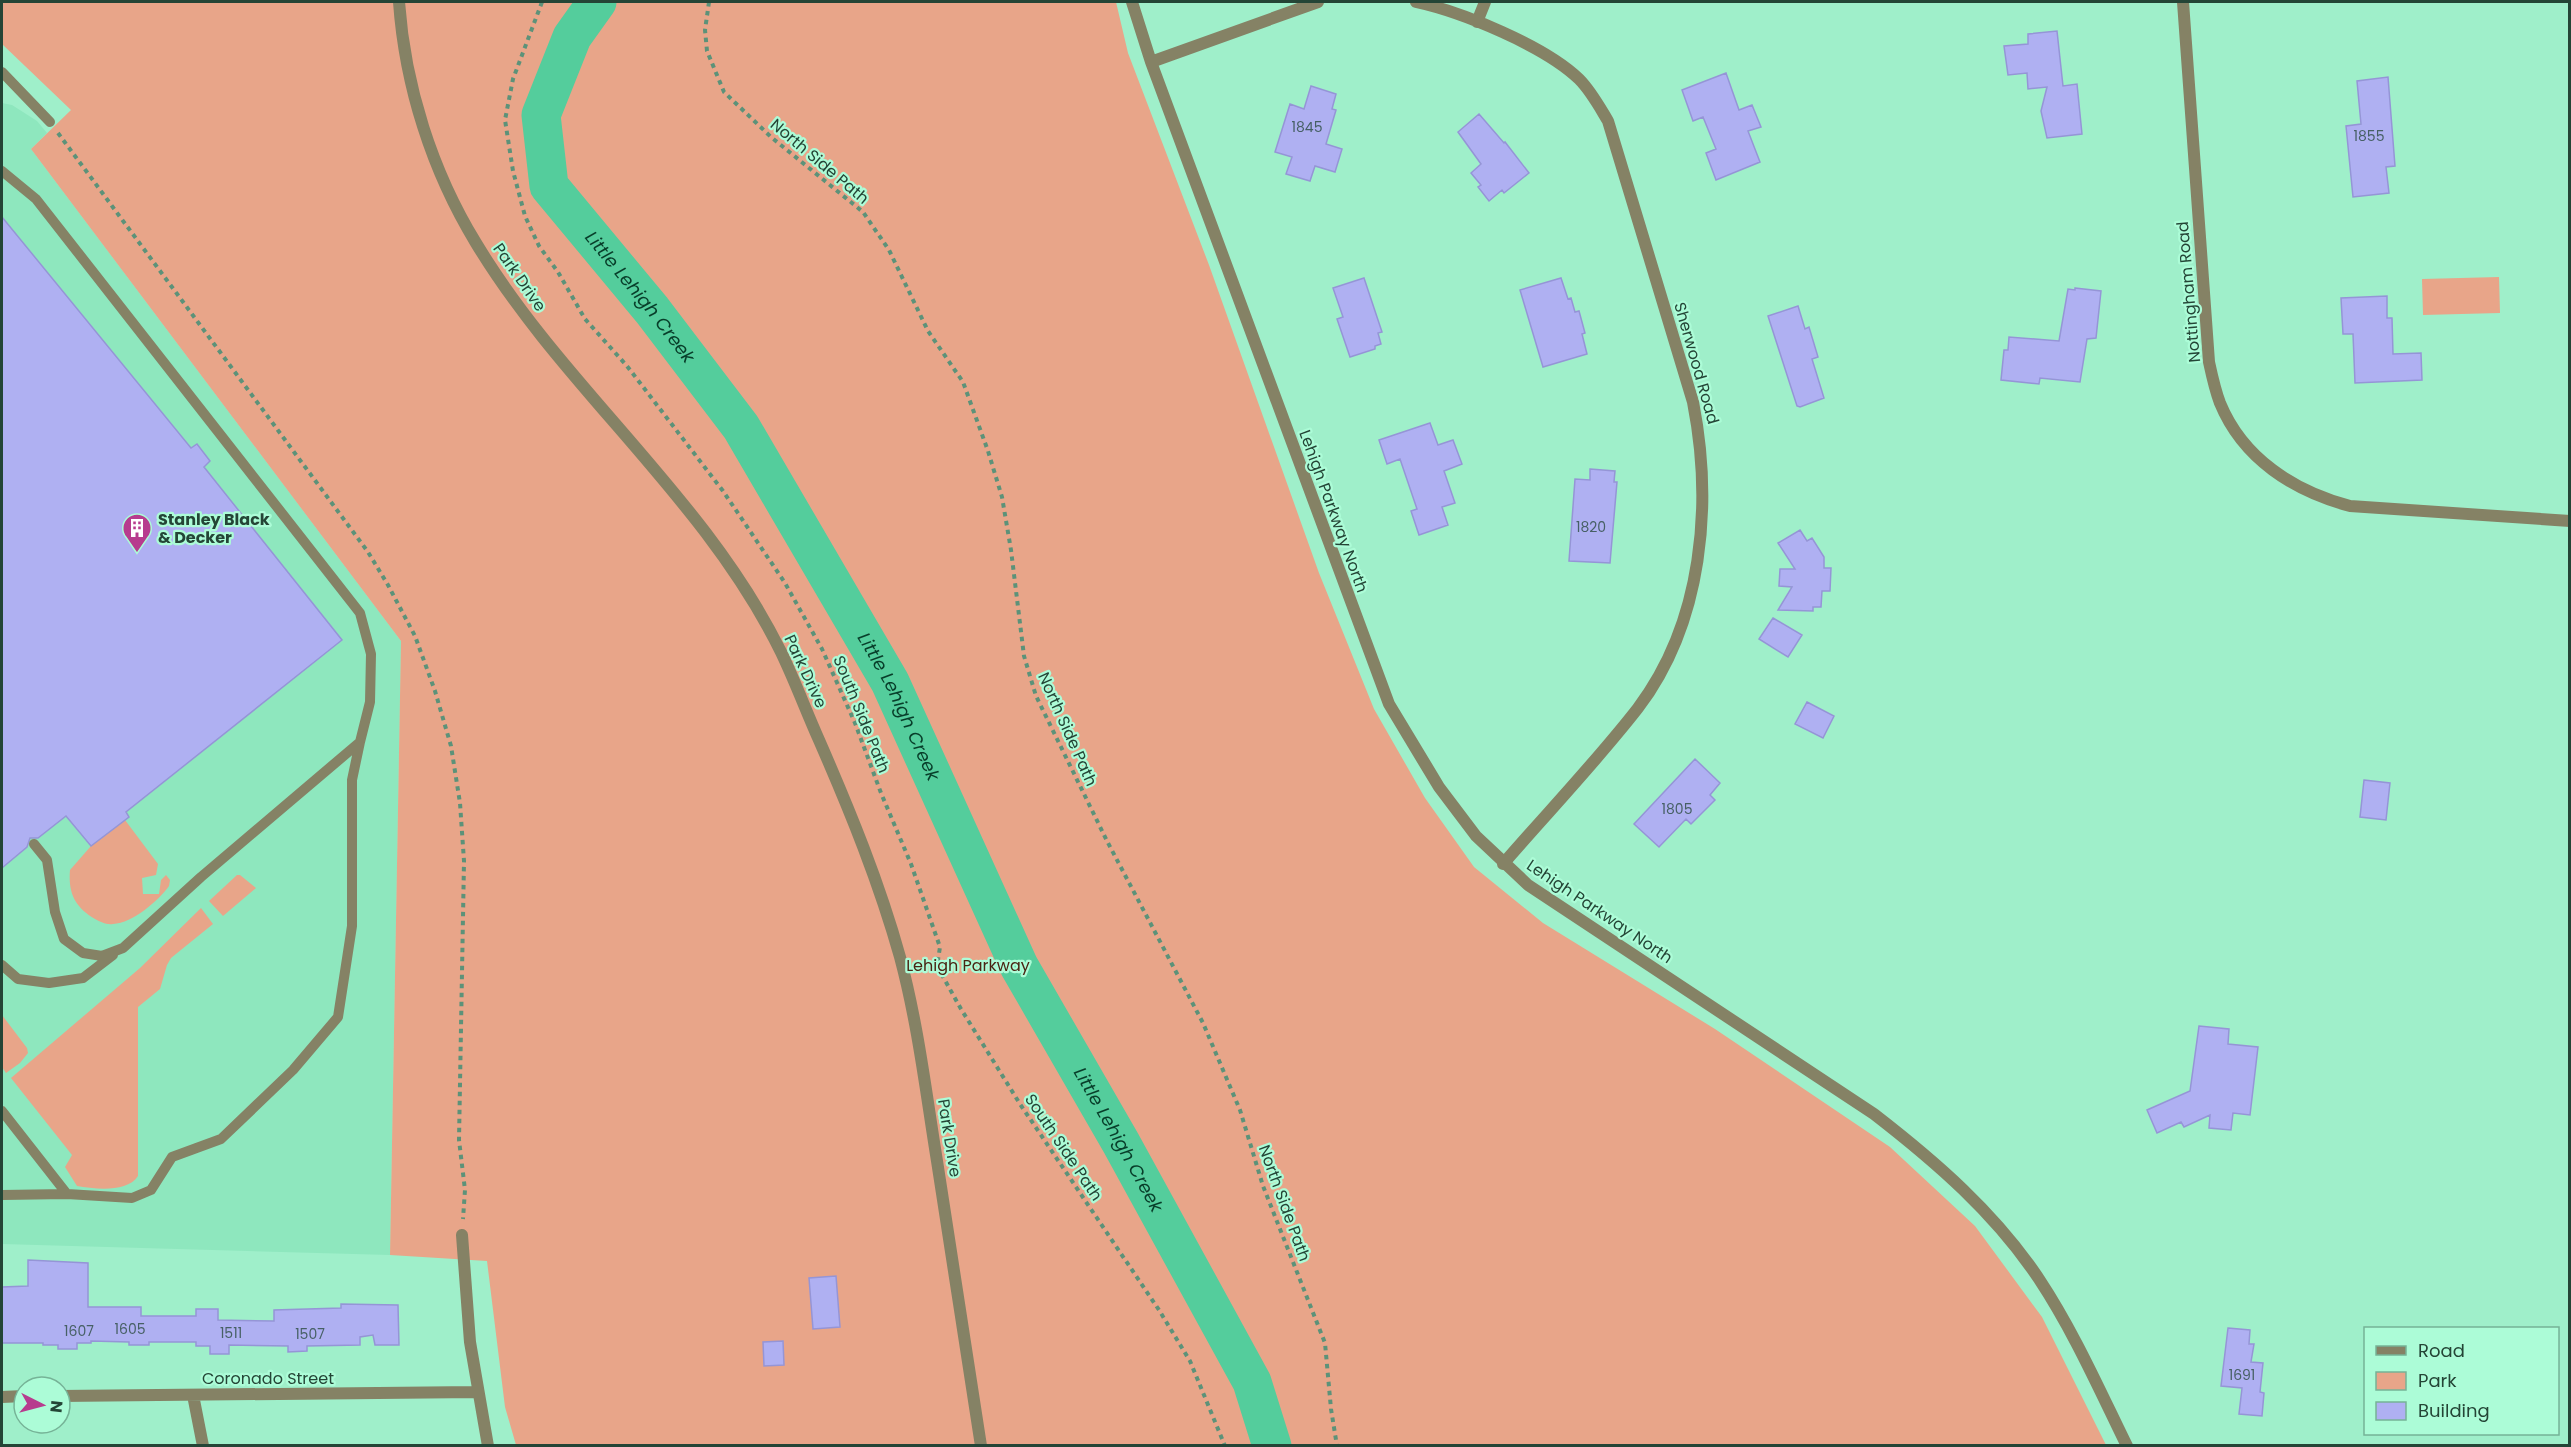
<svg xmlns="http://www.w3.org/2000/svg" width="2571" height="1447" viewBox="0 0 2571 1447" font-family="Poppins,sans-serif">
<rect width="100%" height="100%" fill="#9fefca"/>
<!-- built -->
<path fill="#8ee7be" d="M2,103L12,105L37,121L47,133L31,149L401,641L390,1255L2,1244Z"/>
<!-- green -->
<path fill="#e8a589" d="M2,2H1116L1128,53L1209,265L1319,573L1374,709L1425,798L1474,867L1543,923L1715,1029L1890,1147L1975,1226L2042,1317L2106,1445H516L505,1407L487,1261L390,1255L401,641L31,149L71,110L2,44Z
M2499,277L2500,313L2423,315L2422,279Z
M125,820L158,864L156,875L142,878L143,894H159L161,880L166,875L170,880L169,886C158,901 133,923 113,924C106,925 101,922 95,919C75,907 68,893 70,870L91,846Z
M237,875H240L256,888L223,916L209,901Z
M201,908L213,924L171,958L167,965L160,989L138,1007V1176C127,1193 95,1189 77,1186L65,1167L72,1155L11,1078L140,968Z
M2,1015L27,1048L28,1053L20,1063L6,1073L2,1067Z"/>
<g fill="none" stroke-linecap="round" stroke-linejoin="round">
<!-- river -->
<path stroke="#54cd9c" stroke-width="39" id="s1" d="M597,2L572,37L541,115L549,186L652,310L741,427L890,682L1019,966L1121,1143L1252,1382L1272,1446"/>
</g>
<!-- building -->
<path fill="#afb0f2" stroke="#9595d6" stroke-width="1.5" d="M2057,31L2063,86L2077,84L2082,134L2047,138L2041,111L2047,87L2028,89L2027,73L2008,75L2004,46L2028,44V34Z
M1726,73L1739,110L1752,105L1761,127L1748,131L1760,162L1716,180L1706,153L1716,149L1703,117L1693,121L1682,90Z
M2388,77L2395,166L2386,167L2389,193L2353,197L2346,126L2361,124L2357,81Z
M1311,86L1336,94L1332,109L1336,110L1326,144L1342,149L1335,172L1315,166L1310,181L1286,174L1292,157L1275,152L1290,104L1304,109Z
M1479,114L1504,143L1505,142L1529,173L1504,193L1502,190L1489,201L1478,187L1481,185L1471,173L1481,164L1458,132Z
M2,217L191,448L197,444L210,461L204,467L342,640L126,812L129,817L91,846L66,816L38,838H30L27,847L2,868Z
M1364,278L1382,332L1378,333L1381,344L1375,346V349L1350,357L1337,319L1343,317L1333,288Z
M1561,278L1568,299L1571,298L1575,312L1579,311L1585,333L1582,334L1587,354L1543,367L1520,290Z
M2075,288L2101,291L2096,338L2087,339L2080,382L2040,378L2039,384L2001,380L2004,350H2008L2009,337L2059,341L2068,289L2075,290Z
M2387,296V318H2392L2393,354L2421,353L2422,380L2355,383L2353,334H2343L2341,298Z
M1798,306L1805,329L1809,327L1818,357L1812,359L1824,398L1800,407L1797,406L1768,316Z
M1430,423L1438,445L1453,440L1462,464L1444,471L1455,503L1442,507L1448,525L1419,535L1411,511L1417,509L1400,459L1387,464L1379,440Z
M1590,469L1615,471L1614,482H1617L1610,563L1569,561L1575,479L1590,480Z
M1800,530L1807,541L1812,538L1824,557V568H1831L1830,591H1822L1821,607H1813V611L1778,610L1792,587L1779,586L1780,569H1795L1778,543Z
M1773,618L1802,635L1788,657L1759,639Z
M1807,702L1834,716L1823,738L1795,724Z
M1695,759L1720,783L1710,795L1715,800L1691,824L1686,819L1659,847L1634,824Z
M2364,780L2390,783L2386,820L2360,817Z
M2199,1026L2229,1029L2228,1044L2258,1047L2250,1115L2233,1113L2231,1130L2209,1128L2210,1115L2184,1127L2181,1122L2157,1133L2147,1110L2190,1091Z
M28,1260L88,1263V1307H141V1316H196V1309H218V1320L274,1321V1310L341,1308V1304L398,1305L399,1345H375L373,1335L360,1337V1345L307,1346V1351L288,1352V1346L229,1345V1354H210V1346H196V1342H149V1345H129V1342L91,1341V1343H77V1349H58V1345H43V1343H2V1287L28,1286Z
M836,1276L840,1327L813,1329L809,1278Z
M2228,1328L2250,1330L2249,1344H2254L2251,1362L2263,1363L2260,1392L2264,1393L2262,1416L2239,1414L2242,1388L2221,1386Z
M783,1341L784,1365L764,1366L763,1342Z"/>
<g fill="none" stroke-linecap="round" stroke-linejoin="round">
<!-- path -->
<path stroke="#5c9279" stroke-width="4" stroke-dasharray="4.5 4.5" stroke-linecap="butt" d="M542,2L513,79L505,120L513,171L525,216L539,246L558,272L585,319L627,366L723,491L785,583L822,649L855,723L881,793L911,864L940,947L937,966L961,1009L1020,1104L1159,1310L1190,1361L1225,1446
M709,2L705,30L707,51L724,92L771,137L863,212L889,250L928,331L963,382L988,451L1002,497L1011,550L1024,656L1036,696L1107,841L1203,1023L1240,1110L1263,1186L1325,1343L1331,1409L1337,1446
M58,133L368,552L388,585L415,636L435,691L451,746L460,803L464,861L459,1140L465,1190L463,1219"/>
<!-- lane -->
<path stroke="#858265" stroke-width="10" d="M2,72L50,122
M2,171L36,199L360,613L371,654L370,702L360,742L201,877L123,948L102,956L83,953L64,939L55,912L47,860L34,844
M2,965L18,979L49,983L83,978L113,955
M2,1111L67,1194
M2,1195L67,1194L132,1198L151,1190L172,1157L221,1139L293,1070L338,1017L352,926V780L360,742"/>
<!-- street -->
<path stroke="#858265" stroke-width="12" d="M399,2C405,86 432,171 476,243C564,389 705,497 781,652C795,681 806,711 819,740C850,811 879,882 900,957C918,1024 926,1093 937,1161C951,1256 966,1351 981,1446
M1132,2L1151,62L1389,704L1439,787L1476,836L1528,885L1874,1114C1936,1162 1995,1213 2039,1279C2074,1332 2099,1389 2127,1446
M1416,2C1462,12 1545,46 1579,79C1591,91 1599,106 1608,121L1693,402C1713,504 1703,622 1638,708C1596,762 1548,812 1503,864
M2183,2L2209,362C2212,376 2215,390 2220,403C2243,459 2294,491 2350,506L2570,521
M1477,22L1485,2
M1151,62L1318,2
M462,1235L470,1342L488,1446
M193,1395L203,1446
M60,1396L477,1392
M2,1397L24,1396"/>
</g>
<!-- icons -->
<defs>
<g id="building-pin" transform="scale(1.5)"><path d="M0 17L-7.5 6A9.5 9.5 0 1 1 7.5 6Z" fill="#b73c8e" stroke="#acfcd7"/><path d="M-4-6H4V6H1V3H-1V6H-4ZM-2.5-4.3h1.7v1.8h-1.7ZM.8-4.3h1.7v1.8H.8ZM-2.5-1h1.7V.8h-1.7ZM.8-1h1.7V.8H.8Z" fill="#fff"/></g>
</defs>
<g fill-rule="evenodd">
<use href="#building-pin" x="137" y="528"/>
</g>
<g text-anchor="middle" stroke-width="4.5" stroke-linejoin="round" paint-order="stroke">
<!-- number labels -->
<g font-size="14" fill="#476065">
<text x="1307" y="132">1845</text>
<text x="2369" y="141">1855</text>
<text x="1591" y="532">1820</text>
<text x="1677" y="814">1805</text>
<text x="130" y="1334">1605</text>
<text x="79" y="1336">1607</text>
<text x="231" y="1338">1511</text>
<text x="310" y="1339">1507</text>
<text x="2242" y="1380">1691</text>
</g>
<!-- street labels -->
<g font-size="16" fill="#244536" stroke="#acfcd7">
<text transform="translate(820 161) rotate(40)" y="6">North Side Path</text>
<text transform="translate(520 277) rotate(55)" y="6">Park Drive</text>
<text transform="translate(2188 292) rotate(-95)" y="6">Nottingham Road</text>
<text transform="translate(1697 363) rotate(74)" y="6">Sherwood Road</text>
<text transform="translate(1334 511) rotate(70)" y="6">Lehigh Parkway North</text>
<text transform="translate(806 671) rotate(65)" y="6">Park Drive</text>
<text transform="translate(862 714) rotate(68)" y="6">South Side Path</text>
<text transform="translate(1068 729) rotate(66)" y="6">North Side Path</text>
<text transform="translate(1600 911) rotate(34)" y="6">Lehigh Parkway North</text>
<text transform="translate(950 1138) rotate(81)" y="6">Park Drive</text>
<text transform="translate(1064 1147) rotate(56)" y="6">South Side Path</text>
<text transform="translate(1285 1203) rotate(70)" y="6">North Side Path</text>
<text x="268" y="1384">Coronado Street</text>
</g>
<!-- poi labels -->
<g font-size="16" font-weight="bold" fill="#244536" stroke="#acfcd7" text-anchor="start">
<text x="158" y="525">Stanley Black<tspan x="158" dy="18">&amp; Decker</tspan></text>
</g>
<!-- park labels -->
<g font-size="16" fill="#4a2413" stroke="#acfcd7">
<text x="968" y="971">Lehigh Parkway</text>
</g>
<!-- water labels -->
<g font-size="18" font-style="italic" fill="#083e2a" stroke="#acfcd7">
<text dy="6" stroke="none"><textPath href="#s1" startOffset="342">Little Lehigh Creek</textPath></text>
<text dy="6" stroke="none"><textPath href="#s1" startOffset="828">Little Lehigh Creek</textPath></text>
<text dy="6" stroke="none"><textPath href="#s1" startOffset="1314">Little Lehigh Creek</textPath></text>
</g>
</g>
<!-- border -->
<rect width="2571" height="1447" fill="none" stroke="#244536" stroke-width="6"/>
<!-- legend -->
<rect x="2364" y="1327" width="195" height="108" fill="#acfcd7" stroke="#76b397" stroke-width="1.5"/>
<rect x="2376" y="1346" width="30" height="9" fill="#858265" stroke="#76b397" stroke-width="1.5"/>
<text x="2418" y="1357" font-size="18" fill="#244536">Road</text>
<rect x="2376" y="1372" width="30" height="18" fill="#e8a589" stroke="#76b397" stroke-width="1.5"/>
<text x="2418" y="1387" font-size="18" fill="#244536">Park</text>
<rect x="2376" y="1402" width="30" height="18" fill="#afb0f2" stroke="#76b397" stroke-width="1.5"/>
<text x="2418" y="1417" font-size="18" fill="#244536">Building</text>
<!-- north arrow -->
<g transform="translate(42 1405) rotate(96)"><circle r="28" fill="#acfcd7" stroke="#76b397" stroke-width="1.5"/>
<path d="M0-4.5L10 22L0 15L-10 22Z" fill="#b73c8e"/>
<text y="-9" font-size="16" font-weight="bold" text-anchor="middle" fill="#244536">N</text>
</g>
</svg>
